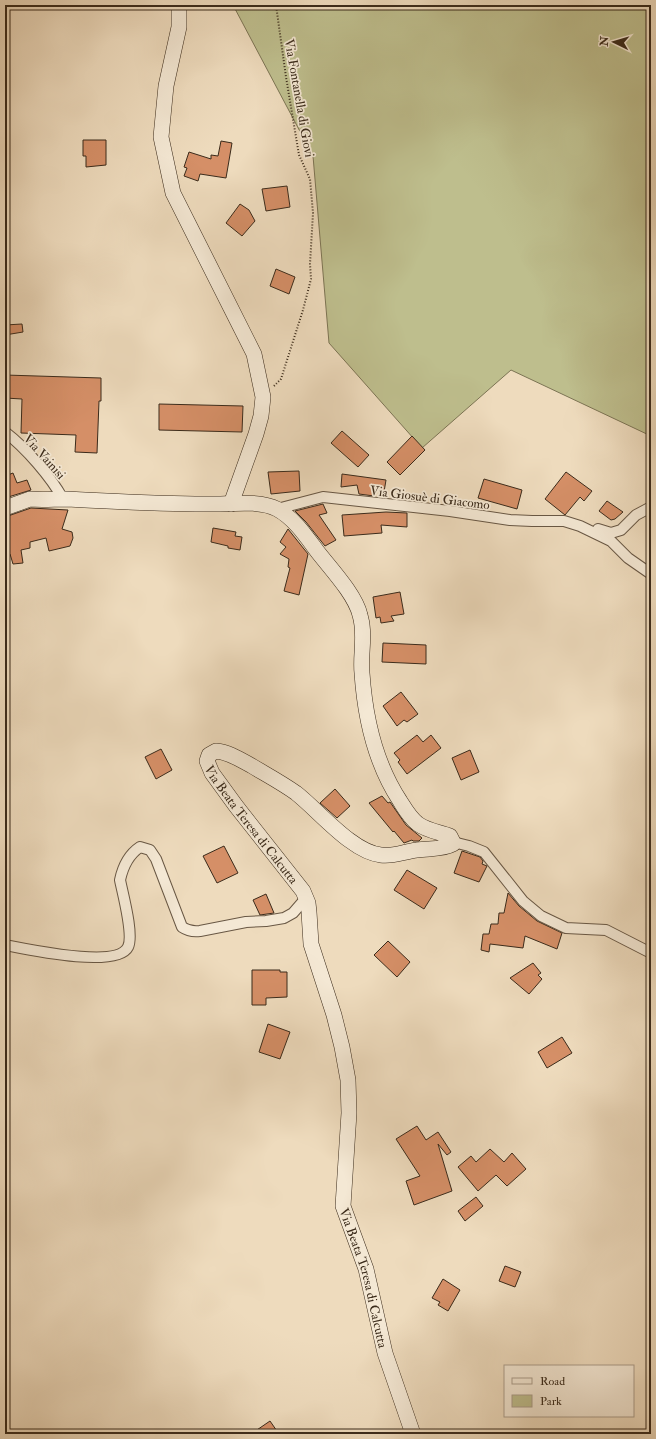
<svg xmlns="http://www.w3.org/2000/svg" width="656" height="1439" viewBox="0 0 656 1439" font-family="'IM FELL Double Pica',serif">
<rect width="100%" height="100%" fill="#eedbbd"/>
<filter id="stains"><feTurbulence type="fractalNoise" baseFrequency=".005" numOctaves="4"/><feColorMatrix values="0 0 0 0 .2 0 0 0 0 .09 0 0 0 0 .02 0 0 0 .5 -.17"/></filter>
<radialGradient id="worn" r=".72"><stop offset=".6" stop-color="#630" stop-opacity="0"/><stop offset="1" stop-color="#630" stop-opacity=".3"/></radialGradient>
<!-- green -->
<path fill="#bebe8d" stroke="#7c7454" d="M233,5H651V436L511,370L422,448L329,343L313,156Z"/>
<!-- building -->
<path fill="#d58f67" stroke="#3b2b1b" d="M83,140H106V165L86,167V156H83Z
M221,141L232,143L226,178L200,174L198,181L184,176L187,168L184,167L189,152L211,159V155L218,156Z
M287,186L290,207L266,211L262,189Z
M240,204L249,210L255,221L242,236L226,223Z
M276,269L295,277L289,294L270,286Z
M22,324L23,332L5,335V325Z
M5,375L101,378V401H99L97,453L75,452L76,435L21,433L22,399L5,398Z
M159,404L243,406L242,432L159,430Z
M342,431L369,455L358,467L331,443Z
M412,436L425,450L400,475L387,462Z
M299,471L300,491L271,494L268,472Z
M566,472L592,491L584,501L580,497L565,515L545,499Z
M13,473L17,483L27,480L31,490L5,498V476Z
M342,474L386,480L384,492L375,490L374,496L359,494L357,485L341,487Z
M484,479L522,490L517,509L478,498Z
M607,501L623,512L615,519L611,520L599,511Z
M323,504L327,513L319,515L336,540L325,546L306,522L295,511Z
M31,508L68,510L62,529L72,532L73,538L70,546L49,551L46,538L30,542V548L21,550L23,563L13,564L10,554L8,556L5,542V517Z
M386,512L407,513V527L381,525L382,533L344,536L342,515Z
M213,528L236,532L235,536L242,537L240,550L228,548V546L211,542Z
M288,529L308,554L299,595L284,591L290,568L288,567L289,559L280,554L286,547L280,542Z
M400,592L404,614L391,616L394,621L381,623L380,617L376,618L373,597Z
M383,643L426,645V664L382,662Z
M401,692L418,714L407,722L404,720L397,726L383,706Z
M417,735L423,742L431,735L441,748L407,774L398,762L400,760L394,753Z
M161,749L172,770L156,779L145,757Z
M470,750L479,772L461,780L452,758Z
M335,789L350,806L337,818L320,803Z
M382,796L388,803L390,802L406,825L422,838L419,841H413L412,840L404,843L394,831L393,832L369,803Z
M224,846L238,873L217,883L203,856Z
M462,851L480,857L483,861L482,864L487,866L479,882L454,873Z
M407,870L437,888L424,909L394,890Z
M508,893L519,906L537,921L562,933L557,949L525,936L523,948L490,944L489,952L481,950L483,934H489L491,924H498L499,913H504Z
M266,894L274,913L260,915L253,900Z
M388,941L410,962L397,977L374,955Z
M533,963L541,973L538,975L542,979L529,994L510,978Z
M252,970H280V972H287V997L266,998V1005H252Z
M268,1024L290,1032L280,1059L259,1052Z
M562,1037L572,1053L547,1068L538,1052Z
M417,1126L426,1140L438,1132L451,1152L447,1155L438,1144L452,1191L414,1205L406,1181L420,1176L396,1139Z
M490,1149L504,1162L512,1153L526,1169L507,1186L496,1175L478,1191L458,1167L471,1156L476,1162Z
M476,1197L483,1206L465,1221L458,1211Z
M505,1266L521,1272L515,1287L499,1281Z
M443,1279L460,1290L448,1311L438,1305L440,1302L432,1298Z
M270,1421L279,1434H251Z"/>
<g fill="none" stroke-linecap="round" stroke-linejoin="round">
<!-- street casing -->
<g stroke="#685744" stroke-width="12">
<path id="street" d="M5,432C26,448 51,477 63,499
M277,509L323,497L450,511L510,520L532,521H564L580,526L611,541L628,558L651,574
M598,529L611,533L621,530L636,515L651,507
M453,842L469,846L484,852L523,901L541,916L566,928L606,930L651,953
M5,945C26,949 117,969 128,947C134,935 123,895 120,880C123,866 128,855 140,847L150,850L156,859L182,927C188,931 193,932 200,931L246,922L266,921L284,918L293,913L306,898"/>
</g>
<!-- secondary casing -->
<g stroke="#3b2b1b" stroke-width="16">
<g id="secondary">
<path d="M179,5V27L166,86L161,137L173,193L254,354L263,397L261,416L256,434L231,504"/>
<path id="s1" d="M5,508L30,499C42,500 54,499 65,499C112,501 158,504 204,504C226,505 258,499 277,509C294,518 306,536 317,551C330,568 355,594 360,615C366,634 360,654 362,673C365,718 375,763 400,801C405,809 410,818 418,824C428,831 439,832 450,836L453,842V844C442,850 429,848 417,850C406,851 393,857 381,855C352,852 319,811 296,793C282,783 267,775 252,766C241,760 229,752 216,751L209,755L207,761L212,773L236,806L303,891L308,903L309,912L311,944L334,1015L342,1047L348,1080L349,1113L343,1206L366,1269L385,1353L413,1434"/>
</g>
</g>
<!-- path -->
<path stroke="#3b2b1b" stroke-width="2" stroke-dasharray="1 2" stroke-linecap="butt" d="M274,386L281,379L303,310L311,279L310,264L313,213L310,179L299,155L286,77L276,5"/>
<!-- street -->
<use href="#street" stroke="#f4e8d4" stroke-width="10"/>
<!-- secondary -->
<use href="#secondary" stroke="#f4e8d4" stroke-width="15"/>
</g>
<g text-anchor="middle" stroke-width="3.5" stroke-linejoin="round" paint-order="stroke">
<!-- street labels -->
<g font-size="13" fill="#3b2b1b" stroke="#f4e8d4">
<text transform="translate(300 98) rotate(80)" y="5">Via Fontanella di Giovi</text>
<text transform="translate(45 456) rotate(48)" y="5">Via Vainisi</text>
<text transform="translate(430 497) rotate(7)" y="5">Via Giosuè di Giacomo</text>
<text dy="5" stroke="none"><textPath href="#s1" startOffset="1039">Via Beata Teresa di Calcutta</textPath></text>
<text dy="5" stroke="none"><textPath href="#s1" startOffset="1520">Via Beata Teresa di Calcutta</textPath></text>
</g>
</g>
<!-- margin -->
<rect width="656" height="1439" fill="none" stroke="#eedbbd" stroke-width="20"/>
<rect x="6" y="6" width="644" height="1427" fill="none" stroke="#3b2b1b" stroke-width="2"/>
<rect x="10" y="10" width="636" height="1419" fill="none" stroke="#3b2b1b"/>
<!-- legend -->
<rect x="504" y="1365" width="130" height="52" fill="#f4e8d4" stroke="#aa9c8a"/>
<rect x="512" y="1378" width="20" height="6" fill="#f4e8d4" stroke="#aa9c8a"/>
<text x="540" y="1385" font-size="12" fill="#3b2b1b">Road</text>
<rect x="512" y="1395" width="20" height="12" fill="#bebe8d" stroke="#aa9c8a"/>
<text x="540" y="1405" font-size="12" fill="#3b2b1b">Park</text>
<!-- north arrow -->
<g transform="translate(614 42) rotate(275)" stroke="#f4e8d4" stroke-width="3" paint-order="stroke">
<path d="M0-3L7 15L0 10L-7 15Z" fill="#3b2b1b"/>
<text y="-6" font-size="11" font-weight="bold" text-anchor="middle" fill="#3b2b1b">N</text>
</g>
<rect width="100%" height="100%" filter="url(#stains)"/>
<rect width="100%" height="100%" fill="url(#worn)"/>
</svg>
